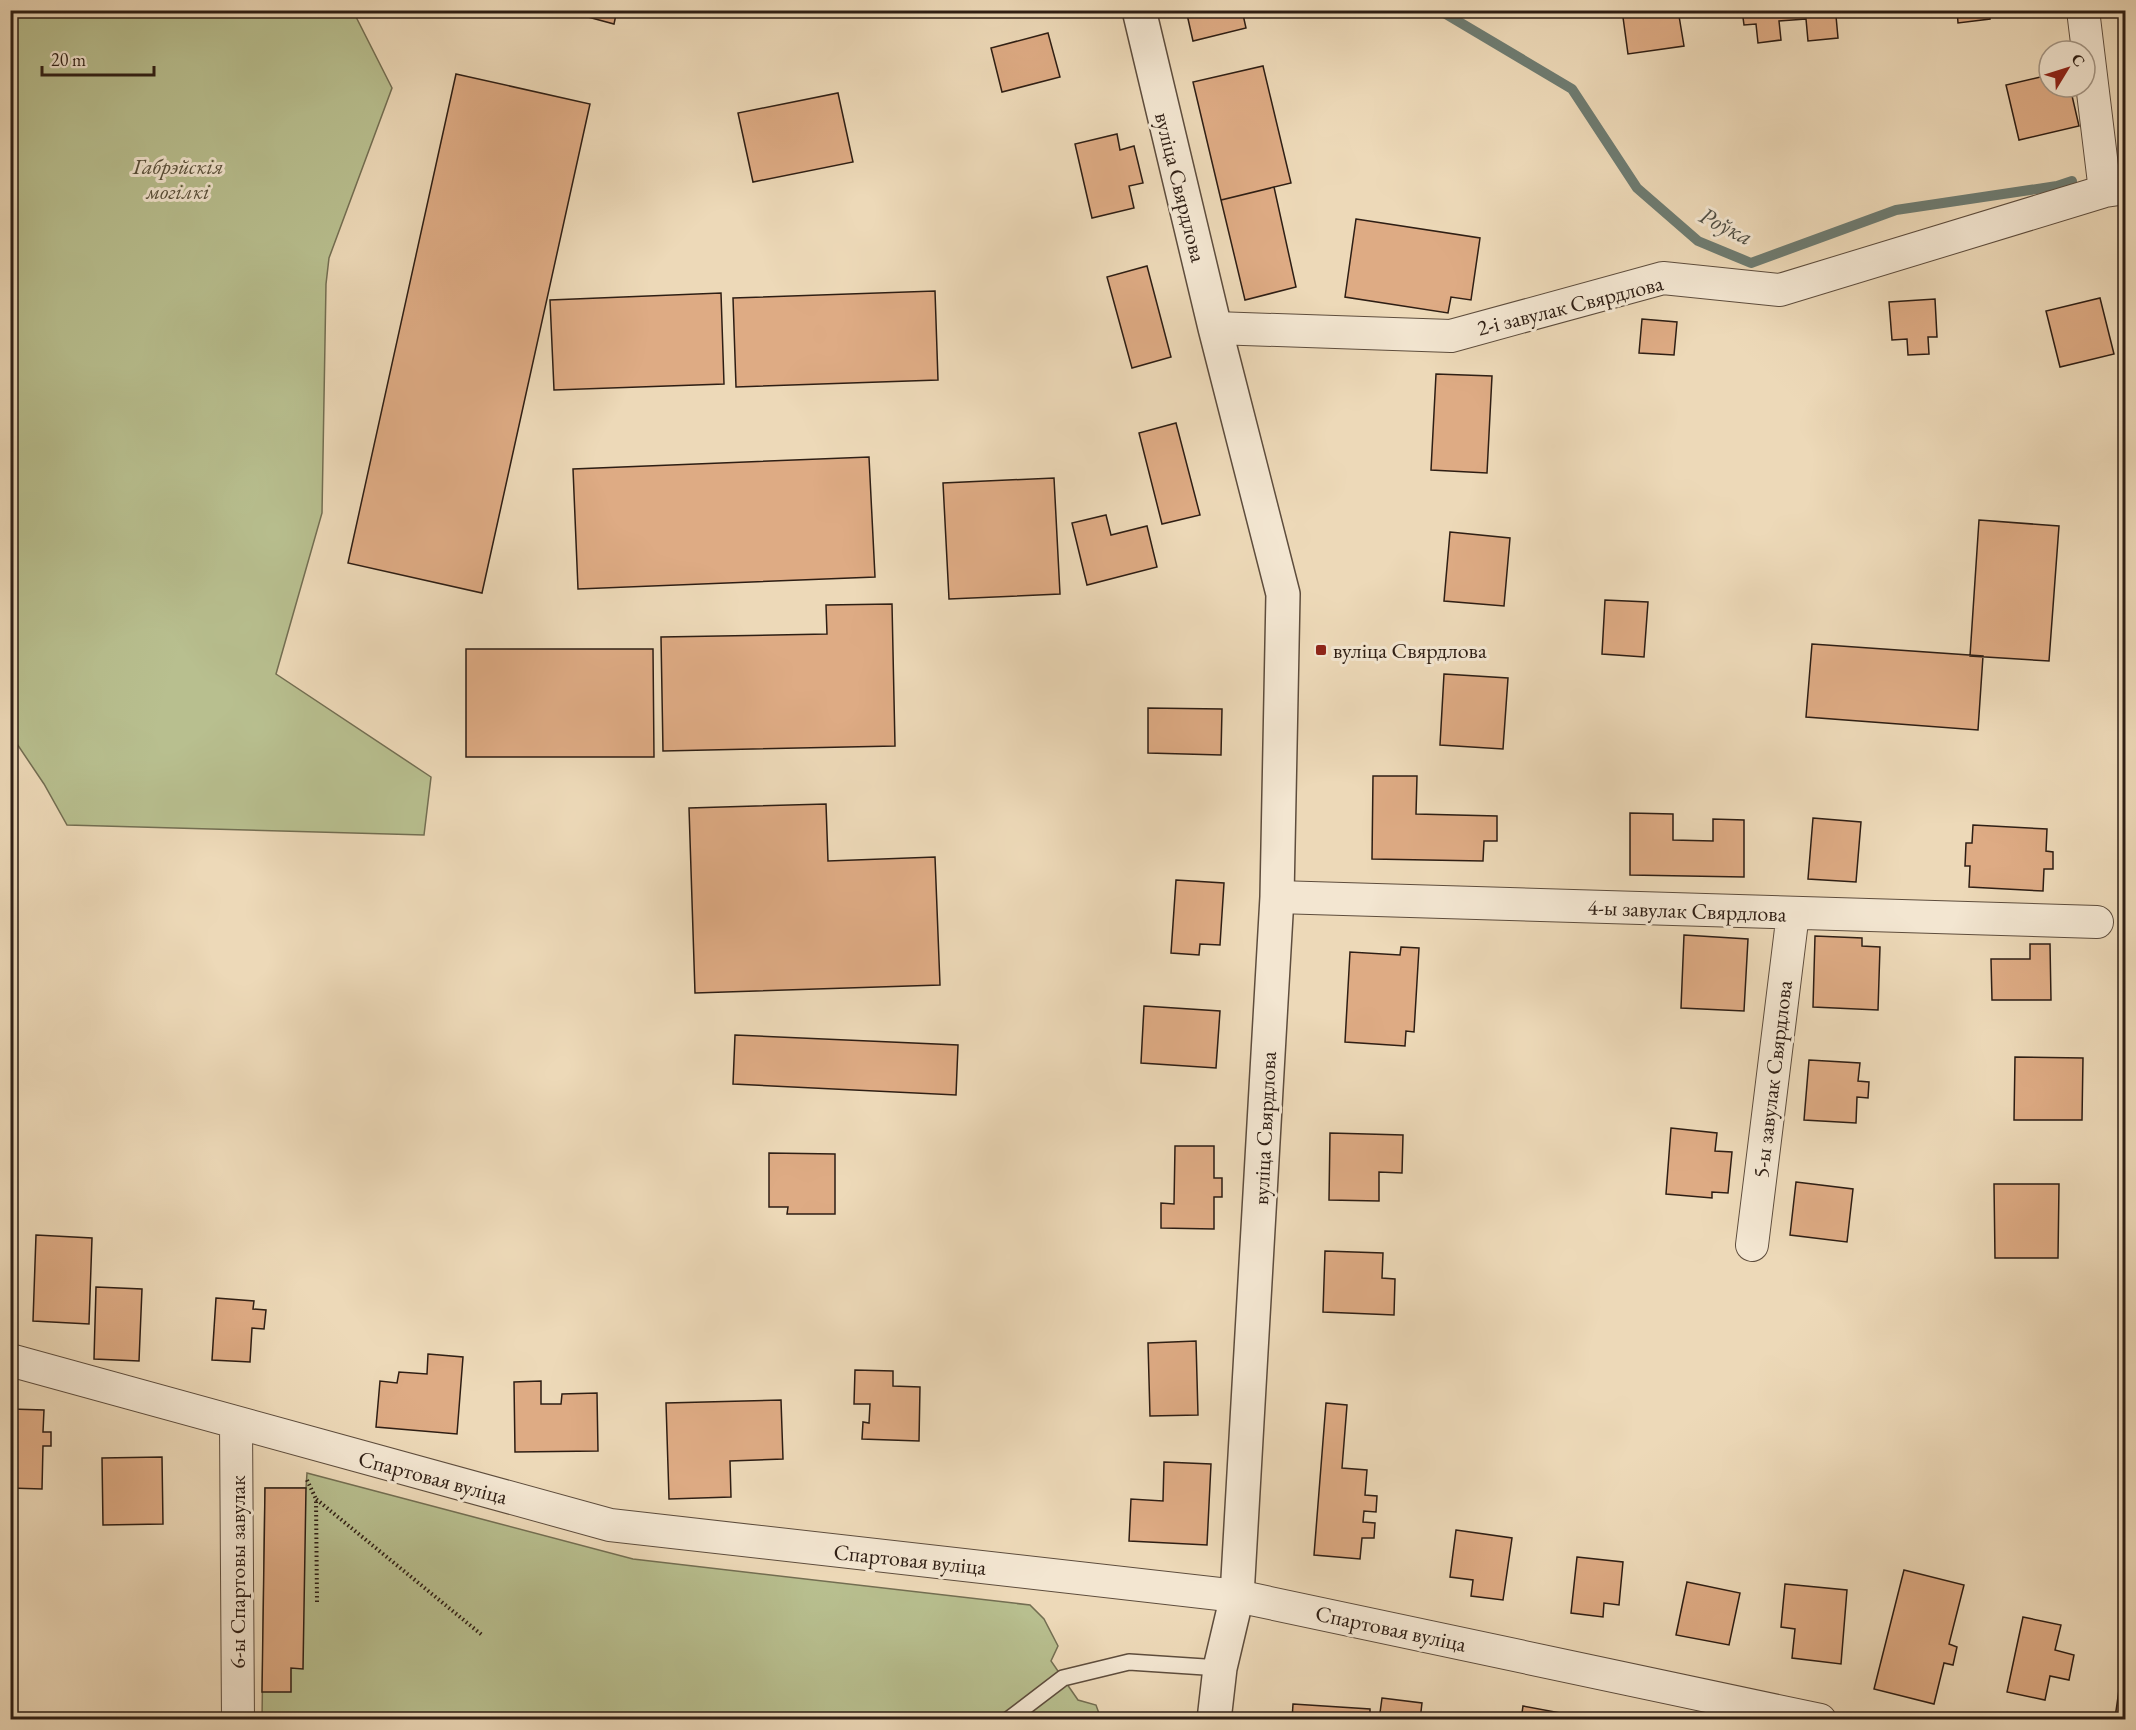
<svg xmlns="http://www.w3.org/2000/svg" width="2136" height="1730" viewBox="0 0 2136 1730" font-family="'EB Garamond',serif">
<rect width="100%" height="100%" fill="#edd9b8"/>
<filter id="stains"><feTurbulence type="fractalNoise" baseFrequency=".00333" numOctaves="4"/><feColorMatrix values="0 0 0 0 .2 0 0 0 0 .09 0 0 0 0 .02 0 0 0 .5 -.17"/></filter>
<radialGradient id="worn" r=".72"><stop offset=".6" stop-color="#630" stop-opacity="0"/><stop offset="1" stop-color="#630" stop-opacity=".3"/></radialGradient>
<!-- green -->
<path fill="#b8bf8f" stroke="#736e52" stroke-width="1.5" d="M10,11H353L392,88L329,258L326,284L322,513L276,674L431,777L424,835L67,825L44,784L11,735Z
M307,1473L633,1559L1030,1605L1044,1619L1058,1646L1051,1661L1078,1700L1096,1705L1101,1719L262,1720L265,1488H306Z"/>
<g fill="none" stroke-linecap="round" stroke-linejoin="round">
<!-- stream -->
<path stroke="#6e7c72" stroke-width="10" d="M1439,10L1572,89L1637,188L1698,241L1751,263L1896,210L2057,186L2072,181"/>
</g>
<!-- building -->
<path fill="#deab84" stroke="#2e1e14" stroke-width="1.5" d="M562,10H617L614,24Z
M1186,10H1242L1246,28L1193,41Z
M1622,10H1678L1684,46L1628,54Z
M1742,10H1851V14L1836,16L1838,38L1808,41L1806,19L1779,21L1781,40L1758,43L1756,24L1744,25Z
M1957,10H1989L1990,19L1958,23Z
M1048,33L1060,77L1002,92L991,48Z
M1263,66L1291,183L1221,200L1193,82Z
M456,74L590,104L482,593L348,563Z
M2049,75V87H2070L2079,126L2019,140L2006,85Z
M838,93L853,162L753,182L738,113Z
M1117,134L1120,150L1134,146L1143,183L1129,186L1134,208L1092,218L1075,144Z
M1274,187L1296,287L1245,300L1221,200Z
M1356,219L1480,238L1471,300L1451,297L1448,313L1345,297Z
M1147,266L1171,357L1132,368L1107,277Z
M935,291L938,380L736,387L733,298Z
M721,293L724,384L554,390L550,300Z
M2100,298L2114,354L2060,367L2046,311Z
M1935,299L1937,337H1928L1929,354L1908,355L1907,339L1892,340L1889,302Z
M1642,319L1677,322L1674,355L1639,353Z
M1436,374L1492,376L1487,473L1431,470Z
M1176,423L1200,515L1162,524L1139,433Z
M869,457L875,577L578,589L573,469Z
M1054,478L1060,594L949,599L943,483Z
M1106,515L1111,535L1147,526L1157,567L1087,585L1072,523Z
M1979,520L2059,526L2049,661L1970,656Z
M1450,532L1510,538L1504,606L1444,601Z
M1605,600L1648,602L1644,657L1602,654Z
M892,604L895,746L663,751L661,637L827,634L826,605Z
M1812,644L1983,656L1978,730L1806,717Z
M466,649H653L654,757H466Z
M1444,674L1508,678L1503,749L1440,745Z
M1148,708L1222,709L1221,755L1148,753Z
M1373,776H1417L1416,814L1497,816V841H1484L1483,861L1372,859Z
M826,804L828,861L935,857L940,985L695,993L689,808Z
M1630,813L1673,814V840L1713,841V819L1744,820V877L1630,875Z
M1813,818L1861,822L1856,882L1808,879Z
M1973,825L2047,829L2046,851L2053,852V869H2044L2043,891L1969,887L1970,866H1965L1966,843H1972Z
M1176,880L1224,883L1220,945L1200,944L1199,955L1171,953Z
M1684,935L1748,939L1744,1011L1681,1008Z
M1815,936L1862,938V946L1880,947L1878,1010L1813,1007Z
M2030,944H2050L2051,1000H1992L1991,959H2030Z
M1401,947L1419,948L1414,1032L1406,1031L1405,1046L1345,1042L1350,952L1400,955Z
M1144,1006L1220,1011L1216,1068L1141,1063Z
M735,1035L958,1045L956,1095L733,1084Z
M2015,1057L2083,1058L2082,1120H2014Z
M1809,1060L1860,1063L1858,1081L1869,1082L1868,1098L1857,1097L1856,1123L1804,1120Z
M1671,1128L1717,1133L1715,1151L1732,1152L1728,1193L1712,1192V1198L1666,1194Z
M1330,1133L1403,1135L1402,1173L1379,1172V1201L1329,1200Z
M1175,1146H1214V1178H1222V1197H1214V1229L1161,1228V1203L1174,1204Z
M769,1153L835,1154V1214H787L788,1207H769Z
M1796,1182L1853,1189L1847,1242L1790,1235Z
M1994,1184H2059L2058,1258H1995Z
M36,1235L92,1238L89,1324L33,1321Z
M1325,1251L1383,1253L1382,1278L1395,1279L1394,1315L1323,1312Z
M96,1287L142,1289L139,1361L94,1359Z
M216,1298L254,1301L253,1309L266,1310L264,1329L252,1328L250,1362L212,1360Z
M1196,1341L1198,1415L1150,1416L1148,1343Z
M428,1354L463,1357L457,1434L376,1427L380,1381L397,1383L399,1372L427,1374Z
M855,1370L893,1371V1386L920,1387L919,1441L862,1439L863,1422L869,1423L870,1404H854Z
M541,1381V1404H561L562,1394L597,1393L598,1451L515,1452L514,1382Z
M781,1400L783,1459L730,1461L731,1497L669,1499L666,1403Z
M1326,1403L1347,1405L1342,1468L1367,1470L1365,1495L1377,1496L1376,1512L1364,1511L1363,1522L1375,1523L1374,1538H1362L1360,1559L1314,1555Z
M11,1409L44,1410L43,1432H51V1446H43L42,1489L10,1488Z
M162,1457L163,1524L103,1525L102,1458Z
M1164,1462L1211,1464L1207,1545L1129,1541L1131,1499L1163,1501Z
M265,1488H306L303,1669L291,1668V1692H262Z
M1456,1530L1512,1538L1503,1600L1471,1596L1473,1580L1450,1577Z
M1577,1557L1623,1562L1619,1605L1604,1603L1603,1617L1571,1613Z
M1904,1570L1964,1585L1949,1644L1957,1647L1953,1665L1944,1663L1934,1704L1874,1689Z
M1687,1582L1740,1593L1729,1645L1676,1635Z
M1785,1584L1847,1590L1841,1664L1792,1658L1795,1629L1781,1627Z
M2023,1617L2061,1625L2055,1650L2074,1655L2069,1680L2050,1676L2045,1700L2007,1692Z
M2121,1676H2126V1720L2115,1718Z
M1382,1698L1422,1703L1420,1720H1379Z
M1293,1704L1370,1709V1720H1292Z
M1523,1706L1561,1713L1560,1720H1521Z"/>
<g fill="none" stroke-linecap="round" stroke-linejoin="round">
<!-- service casing -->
<g stroke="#5e4d3d" stroke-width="18">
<path id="service" d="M1008,1720L1063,1678L1129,1662L1220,1668"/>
</g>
<!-- minor casing -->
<g stroke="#5e4d3d" stroke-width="34">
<path id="minor" d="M2083,10L2105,191
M1215,328L1451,336L1663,278L1780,290L2105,191L2126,188
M1277,897L2097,922
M1752,1245L1793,913
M10,1360L610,1525L1237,1596L1820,1720
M236,1424L238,1720"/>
</g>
<!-- tertiary casing -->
<g stroke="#5e4d3d" stroke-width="36">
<path id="tertiary" d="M1139,10L1215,328L1283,594L1277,897L1237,1596L1220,1668L1214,1720"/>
</g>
<!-- path -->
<path stroke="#2e1e14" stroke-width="4" stroke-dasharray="1.5 3" stroke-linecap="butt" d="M307,1480L316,1499
M317,1602L316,1499L482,1635"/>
<!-- service -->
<use href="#service" stroke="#f3e6d1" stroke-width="15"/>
<!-- minor -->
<use href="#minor" stroke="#f3e6d1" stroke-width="32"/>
<!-- tertiary -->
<use href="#tertiary" stroke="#f3e6d1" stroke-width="33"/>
</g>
<!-- markers -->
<rect fill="#8f2418" stroke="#f3e6d1" stroke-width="2" x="1315" y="644" width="12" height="12" rx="3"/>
<g text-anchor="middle" stroke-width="6" stroke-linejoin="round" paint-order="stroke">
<!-- park labels -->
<g font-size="22" font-style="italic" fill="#574e39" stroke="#f3e6d1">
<text x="178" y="174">Габрэйскія<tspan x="178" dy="25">могілкі</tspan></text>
</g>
<!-- street labels -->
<g font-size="22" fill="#2e1e14" stroke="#f3e6d1">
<text transform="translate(1181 187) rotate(76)" y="8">вуліца Свярдлова</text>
<text transform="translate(1570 305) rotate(-14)" y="8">2-і завулак Свярдлова</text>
<text transform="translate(1687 910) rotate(2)" y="8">4-ы завулак Свярдлова</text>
<text transform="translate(1772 1079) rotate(-83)" y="8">5-ы завулак Свярдлова</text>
<text transform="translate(1264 1128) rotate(-87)" y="8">вуліца Свярдлова</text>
<text transform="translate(433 1477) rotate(15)" y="8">Спартовая вуліца</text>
<text transform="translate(910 1559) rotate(6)" y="8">Спартовая вуліца</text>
<text transform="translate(237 1572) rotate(-90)" y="8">6-ы Спартовы завулак</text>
<text transform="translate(1391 1628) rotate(12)" y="8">Спартовая вуліца</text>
</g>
<!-- poi labels -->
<g font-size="22" fill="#2e1e14" stroke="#f3e6d1" text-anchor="start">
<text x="1333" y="658">вуліца Свярдлова</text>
</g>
<!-- water labels -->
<g font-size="24" font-style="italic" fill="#4e4d43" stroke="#f3e6d1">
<text transform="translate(1726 226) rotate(27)" y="8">Роўка</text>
</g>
</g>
<!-- margin -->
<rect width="2136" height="1730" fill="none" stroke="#edd9b8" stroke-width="36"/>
<rect x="12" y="12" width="2112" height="1706" fill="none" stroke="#2e1e14" stroke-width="3"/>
<rect x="18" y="18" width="2100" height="1694" fill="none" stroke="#2e1e14" stroke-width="1.5"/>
<!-- north arrow -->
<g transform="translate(2067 69) rotate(52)"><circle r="28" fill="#f3e6d1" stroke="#a49685" stroke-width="1.5"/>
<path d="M0-4.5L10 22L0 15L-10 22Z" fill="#8f2418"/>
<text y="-9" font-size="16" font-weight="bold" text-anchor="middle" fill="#2e1e14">С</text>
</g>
<!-- scale -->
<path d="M42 66v9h112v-9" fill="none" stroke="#2e1e14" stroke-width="3"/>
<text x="51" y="66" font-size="18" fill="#2e1e14" stroke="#f3e6d1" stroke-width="4.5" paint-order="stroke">20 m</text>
<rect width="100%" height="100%" filter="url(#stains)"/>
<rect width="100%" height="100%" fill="url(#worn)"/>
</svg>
